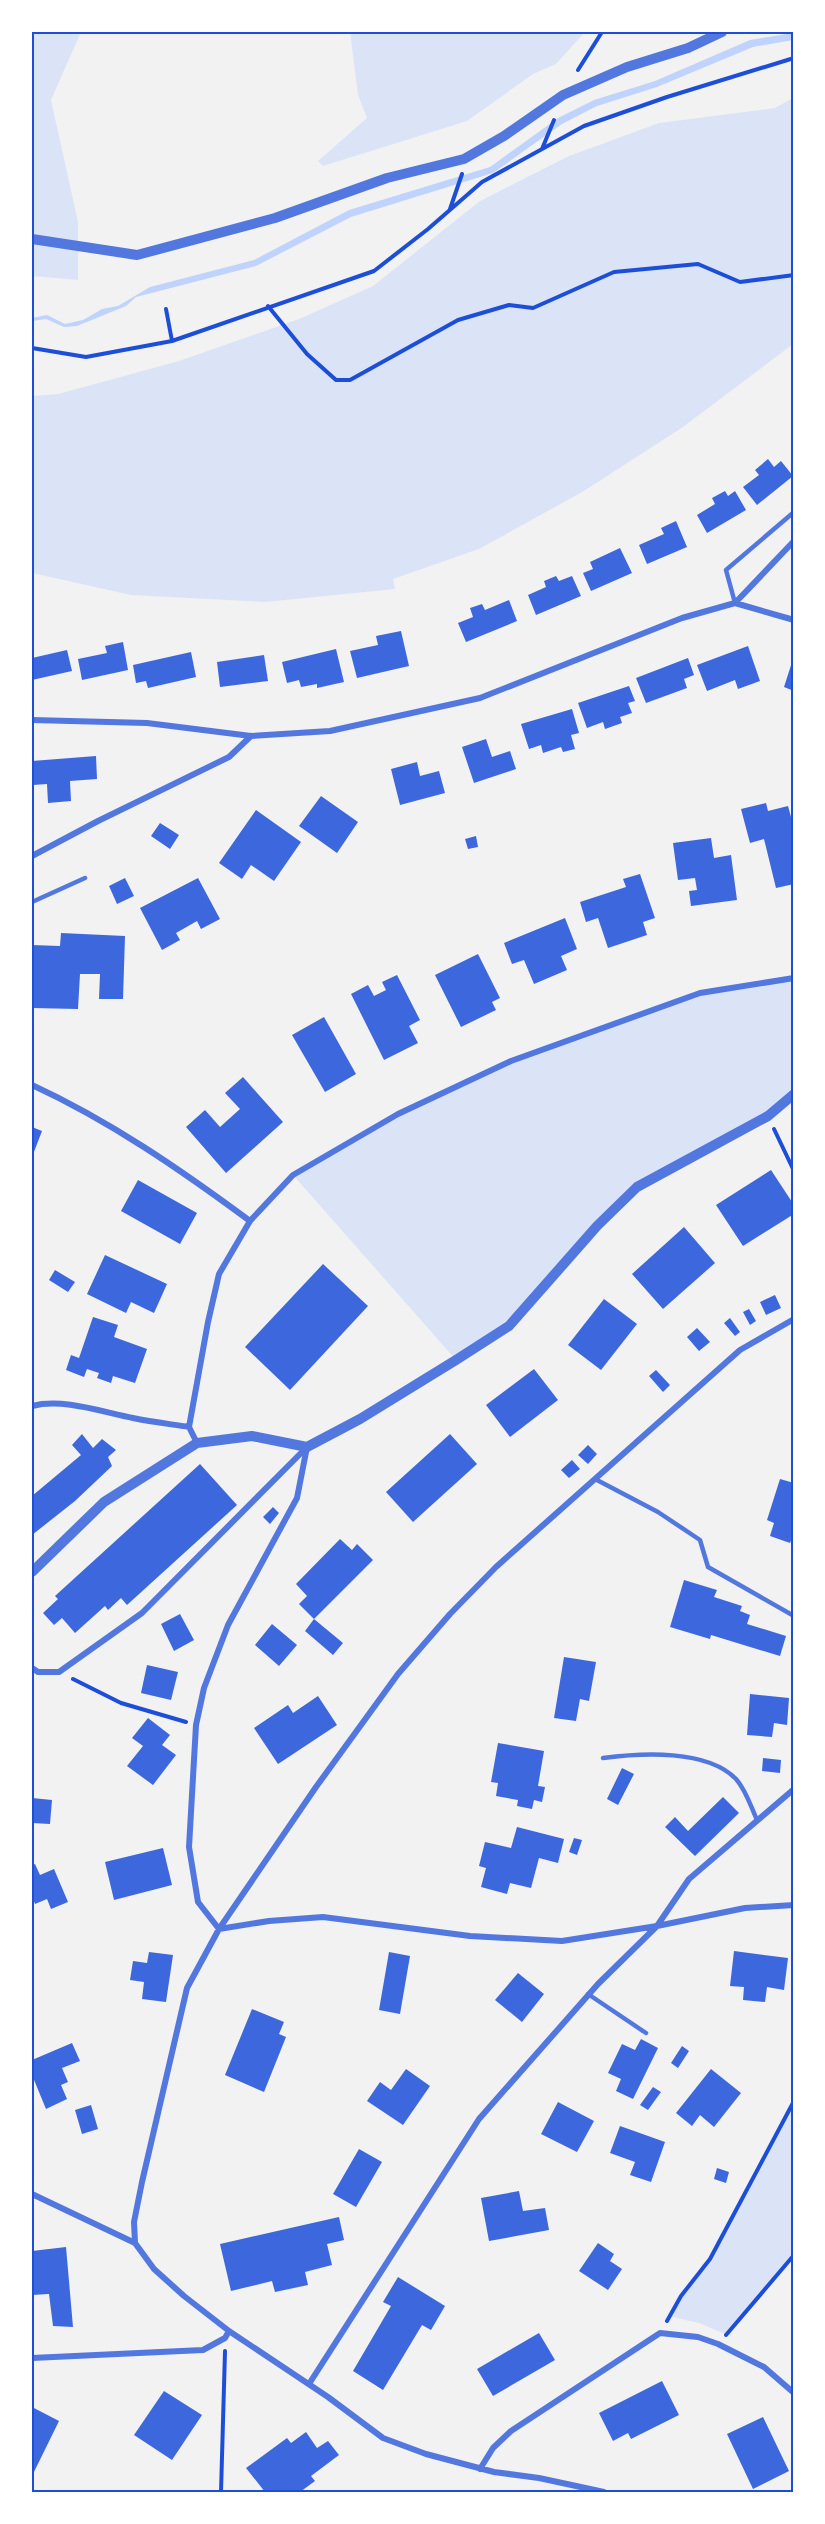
<svg xmlns="http://www.w3.org/2000/svg" width="825" height="2524" viewBox="0 0 825 2524" font-family="Mulish,sans-serif">
<rect width="100%" height="100%" fill="#f2f2f2"/>
<!-- green -->
<path fill="#dbe4f7" d="M32,32H81L51,100L78,222V280L32,276Z
M350,32H585L556,64L533,74L467,121L323,166L318,161L367,118L358,95Z
M793,98V344L683,427L584,491L479,549L393,579L395,589L265,602L131,595L32,573V396L58,394L179,361L299,319L373,286L480,201L569,156L659,123L775,108Z
M793,978V1094L768,1116L637,1187L509,1326L456,1360L293,1175L398,1114L511,1061L700,993Z
M793,2101V2255L725,2334L699,2323L668,2316L710,2259Z"/>
<!-- water -->
<path fill="#bfd3fe" d="M793,33V40L753,47L657,87L597,106L562,124L493,173L351,217L256,266L136,297L126,306L77,326L64,327L46,319L32,321V318L47,315L65,324L83,320L102,309L118,306L150,287L254,260L349,210L490,167L558,118L594,100L655,81L750,40Z"/>
<!-- building -->
<path fill="#3d67dc" d="M768,459L774,467L781,461L793,476L757,505L743,487L759,475L755,470Z
M725,491L728,496L735,491L746,510L707,533L697,515L715,504L712,498Z
M676,521L687,547L647,564L639,545L664,534L661,528Z
M620,548L632,573L591,591L583,573L593,569L590,562Z
M556,576L559,581L572,576L581,596L536,615L528,595L546,587L544,581Z
M509,600L517,621L466,642L458,623L473,617L470,608L482,604L485,610Z
M401,631L409,666L357,678L350,651L378,645L376,636Z
M123,642L128,670L82,680L78,659L107,653L105,646Z
M748,646L760,681L738,689L735,680L707,691L697,665Z
M336,649L344,682L317,688V684L301,687L299,680L287,683L282,662Z
M67,650L72,671L32,680V658Z
M191,652L196,677L148,688L146,681L136,683L133,665Z
M264,655L268,681L220,687L217,662Z
M688,658L694,675L684,679L687,688L646,703L636,678Z
M793,659L794,660V691L784,687Z
M629,686L635,701L628,703L632,713L620,717L622,723L605,729L603,722L587,728L578,703Z
M572,709L579,733L571,735L575,749L563,752L561,747L543,753L541,745L529,749L521,724Z
M486,739L492,757L510,751L516,769L474,783L462,747Z
M96,756L97,779L70,781L71,801L48,803L47,784L33,785L32,761Z
M417,762L420,776L439,771L445,793L400,805L391,769Z
M321,796L358,822L337,853L299,826Z
M766,803L768,811L788,806L794,828V884L776,888L764,839L750,843L741,809Z
M256,810L301,842L274,881L251,865L242,879L219,863Z
M160,823L179,835L170,849L151,836Z
M476,836L478,847L468,849L465,839Z
M711,838L714,858L731,855L737,900L691,906L689,891L697,890L695,878L678,880L673,843Z
M640,874L655,918L643,922L647,935L608,948L598,918L586,922L580,902L626,887L623,879Z
M125,878L134,896L117,904L109,886Z
M198,878L220,919L201,929L197,921L176,933L180,940L162,950L140,908Z
M565,918L577,949L561,956L567,970L534,984L524,960L512,964L504,943Z
M61,933L125,936L123,999H99L100,974H80L78,1009L32,1008V945L60,946Z
M478,954L500,998L492,1002L496,1010L461,1027L435,975Z
M397,975L420,1020L409,1026L418,1043L384,1060L351,994L368,985L374,996L386,990L382,982Z
M324,1017L356,1074L325,1092L292,1035Z
M243,1077L283,1122L226,1173L186,1127L205,1110L220,1127L240,1109L225,1093Z
M32,1127L42,1131L32,1157Z
M771,1170L794,1205V1214L743,1246L716,1205Z
M138,1180L197,1213L180,1244L121,1211Z
M684,1227L715,1263L663,1309L632,1274Z
M105,1255L167,1284L154,1313L131,1302L126,1313L87,1294Z
M323,1264L368,1306L290,1390L245,1347Z
M55,1270L75,1282L68,1292L49,1280Z
M775,1295L781,1308L766,1315L760,1302Z
M604,1299L637,1324L601,1370L568,1345Z
M749,1309L756,1321L750,1325L743,1312Z
M93,1317L118,1325L114,1337L147,1349L135,1383L113,1376L111,1383L97,1378L99,1373L87,1369L84,1377L66,1370L71,1355L79,1358Z
M730,1318L740,1332L735,1336L724,1323Z
M697,1328L710,1342L699,1351L687,1337Z
M534,1369L558,1400L510,1437L486,1405Z
M656,1370L670,1385L663,1392L649,1376Z
M82,1434L93,1448L102,1439L116,1450L108,1457L112,1466L75,1501L32,1535V1496L81,1455L72,1445Z
M450,1434L477,1464L413,1522L386,1492Z
M588,1445L597,1454L588,1464L578,1455Z
M572,1460L580,1469L569,1478L561,1470Z
M200,1464L237,1505L127,1605L121,1598L108,1610L105,1606L75,1633L62,1618L54,1625L43,1613L58,1599L55,1596Z
M780,1479L794,1483V1533L790,1543L770,1536L774,1523L767,1520Z
M273,1507L279,1513L270,1524L263,1517Z
M340,1539L352,1550L357,1544L373,1560L314,1619L343,1643L333,1655L305,1631L314,1619L299,1604L307,1596L296,1584Z
M684,1580L717,1590L714,1597L742,1606L740,1611L750,1615L747,1624L786,1636L780,1656L711,1635L710,1639L670,1627Z
M180,1614L194,1640L174,1651L161,1624Z
M272,1624L297,1645L279,1666L255,1645Z
M564,1657L596,1662L589,1701L580,1699L576,1721L554,1718Z
M147,1665L178,1672L171,1700L141,1693Z
M750,1694L789,1698L787,1725L774,1723L772,1737L747,1735Z
M318,1696L337,1725L278,1764L254,1728L288,1705L293,1713Z
M148,1718L170,1735L162,1745L176,1755L153,1785L127,1766L143,1746L132,1738Z
M498,1743L544,1751L538,1786L545,1787L542,1802L534,1800L532,1809L517,1806L518,1800L496,1796L498,1783L491,1782Z
M763,1758L781,1760L780,1773L762,1771Z
M622,1768L634,1774L618,1805L607,1799Z
M723,1797L739,1813L695,1856L665,1827L675,1817L688,1831Z
M32,1798L52,1800L50,1824L32,1823Z
M517,1827L564,1839L558,1863L539,1858L531,1888L510,1883L507,1894L481,1887L486,1868L479,1866L485,1842L511,1848Z
M574,1838L582,1840L577,1855L569,1852Z
M163,1848L172,1885L114,1900L105,1862Z
M35,1864L40,1875L54,1869L68,1902L51,1909L47,1899L35,1904L32,1896V1865Z
M734,1951L788,1958L784,1990L767,1987L765,2002L743,2000L744,1987L730,1986Z
M149,1952L173,1955L166,2002L142,1999L144,1982L130,1980L133,1961L147,1963Z
M389,1952L410,1956L400,2014L379,2010Z
M518,1973L544,1994L522,2022L495,2000Z
M252,2009L284,2022L279,2034L286,2037L264,2092L225,2075Z
M641,2039L658,2048L633,2099L616,2091L621,2079L608,2073L622,2044L635,2050Z
M72,2043L80,2061L62,2068L68,2082L61,2085L67,2099L46,2109L32,2075V2060Z
M682,2046L689,2051L678,2068L671,2063Z
M406,2069L430,2086L403,2125L367,2101L380,2082L391,2090Z
M711,2069L741,2093L714,2127L700,2115L692,2126L676,2113Z
M653,2087L661,2092L648,2110L640,2105Z
M558,2102L594,2121L577,2152L541,2134Z
M91,2105L98,2129L82,2134L75,2110Z
M620,2126L665,2142L651,2182L630,2175L635,2162L610,2153Z
M359,2149L382,2162L356,2207L333,2194Z
M717,2168L729,2172L726,2183L714,2179Z
M519,2191L523,2211L545,2208L549,2230L489,2241L481,2198Z
M339,2217L344,2240L327,2244L332,2265L305,2272L308,2285L275,2292L272,2281L231,2291L220,2244Z
M598,2243L614,2254L610,2261L622,2269L608,2290L579,2271Z
M66,2247L73,2327L53,2326L49,2294L32,2295V2251Z
M398,2277L445,2306L431,2330L422,2325L383,2390L353,2371L391,2306L383,2302Z
M539,2333L555,2360L493,2396L477,2369Z
M662,2381L679,2415L631,2439L628,2433L613,2441L599,2413Z
M164,2391L202,2415L172,2460L134,2435Z
M32,2407L59,2421L32,2476Z
M763,2417L789,2471L753,2489L727,2434Z
M306,2432L317,2448L328,2441L339,2455L311,2476L315,2481L300,2492H265L246,2468L287,2438L291,2443Z"/>
<g fill="none" stroke-linecap="round" stroke-linejoin="round">
<!-- path -->
<path stroke="#1d4ed8" stroke-width="4" d="M578,70L602,32
M542,149L554,120
M450,209L462,174
M268,306L307,354L336,380H350L458,320L509,305L533,308L614,272L698,264L740,282L794,275
M166,309L172,341
M32,348L86,357L172,341L374,271L428,229L482,182L584,126L667,97L794,58
M774,1129L794,1171
M73,1679L121,1703L186,1722
M667,2321L681,2296L710,2259L794,2101
M726,2335L794,2255
M221,2492L225,2351"/>
<!-- service -->
<path stroke="#5277de" stroke-width="4.5" d="M735,603L726,570L794,512
M32,902L85,878
M595,1479L658,1512L700,1540L708,1567L794,1616
M603,1758C641,1753 707,1749 736,1779C746,1790 751,1807 757,1820
M588,1994L646,2033"/>
<!-- minor -->
<path stroke="#5277de" stroke-width="6" d="M735,603L794,620
M32,720L147,723L251,736L330,731L480,698L682,618L735,603L794,541
M32,856L98,821L229,757L251,736
M32,1085C110,1121 181,1170 250,1221
M32,1406C63,1398 102,1412 133,1418C152,1422 170,1424 189,1427
M197,1443L189,1427L208,1322L219,1274L250,1221L293,1175L398,1114L511,1061L700,993L794,978
M307,1447L297,1498L228,1625L204,1688L196,1725L189,1847L198,1902L219,1929L269,1921L323,1917L470,1936L562,1941L657,1926L745,1908L794,1905
M32,1668L38,1672H59L142,1613L306,1448
M32,2194L135,2243L154,2269L184,2296L229,2331L328,2397L383,2438L426,2454L494,2472L539,2478L604,2492
M135,2243L134,2222L142,2182L187,1988L219,1929L316,1787L398,1674L450,1614L496,1567L740,1350L794,1319
M32,2358L203,2350L225,2338L229,2331
M309,2384L479,2119L598,1984L657,1926L689,1879L794,1789
M480,2469L493,2448L511,2431L660,2333L698,2337L718,2344L764,2367L794,2393"/>
<!-- tertiary -->
<path stroke="#5277de" stroke-width="10" d="M32,239L137,255L275,218L387,178L464,159L504,136L563,95L627,67L688,48L722,32
M32,1572L104,1502L197,1443L252,1436L307,1447L360,1419L456,1360L509,1326L597,1226L637,1187L768,1116L794,1094"/>
</g>
<!-- border -->
<rect width="825" height="2524" fill="none" stroke="#ffffff" stroke-width="66"/>
<rect x="33" y="33" width="759" height="2458" fill="none" stroke="#1d4ed8" stroke-width="2"/>
</svg>
